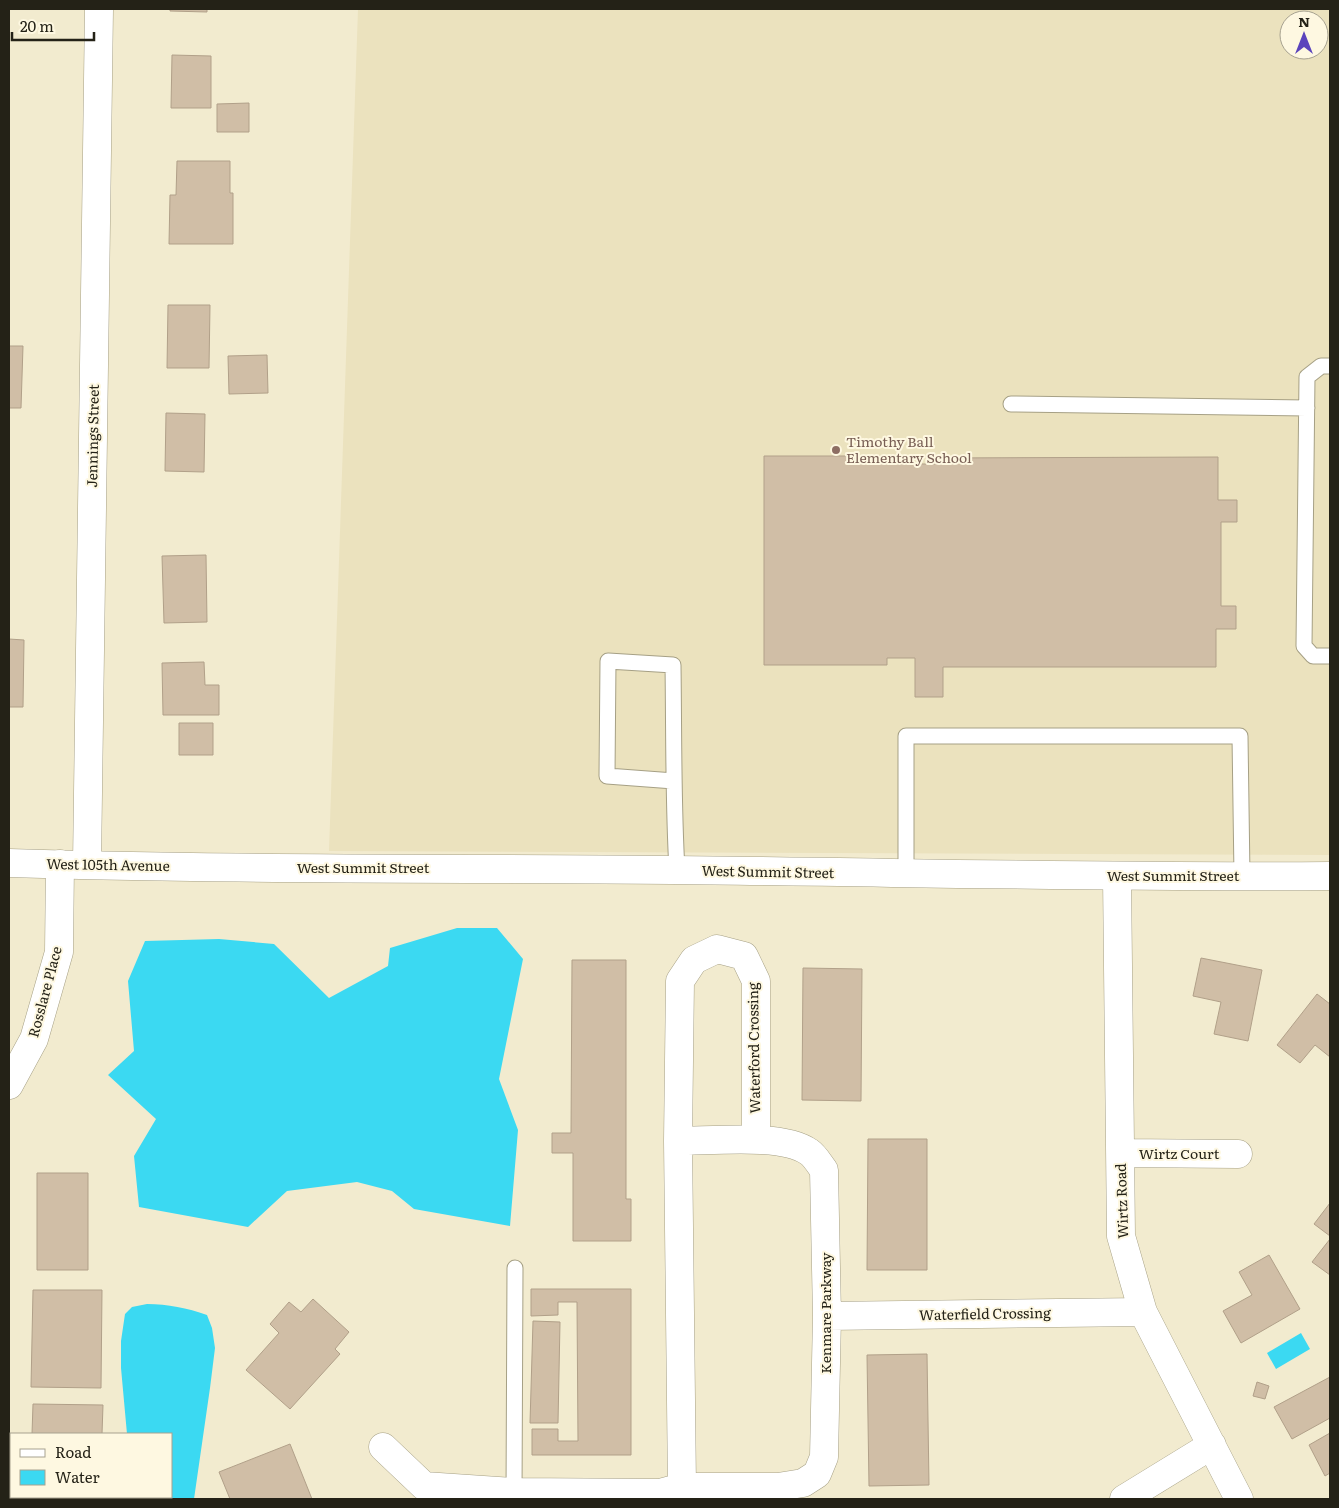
<svg xmlns="http://www.w3.org/2000/svg" width="1339" height="1508" viewBox="0 0 1339 1508" font-family="Literata,serif">
<rect width="100%" height="100%" fill="#f2ebcf"/>
<!-- built -->
<path fill="#ebe2be" fill-rule="evenodd" d="M358,9H1330V855L329,851ZM1289,20H1319V50H1289Z"/>
<!-- water -->
<path fill="#3bd9f2" d="M457,928H497L523,959L499,1079L518,1130L510,1226L414,1209L392,1191L357,1182L287,1191L248,1227L139,1207L134,1156L156,1119L108,1075L134,1051L128,981L145,941L219,939L274,944L329,998L388,966L390,948Z
M147,1304C168,1304 187,1308 207,1315L212,1328L215,1348L210,1388L194,1499H128V1497H171V1434H127L121,1368V1341L125,1314L132,1307Z
M1301,1333L1310,1349L1276,1369L1267,1353Z"/>
<!-- building -->
<path fill="#d0bea6" stroke="#b1a089" d="M170,9H207V12L170,11Z
M172,55L211,56V108H171Z
M249,103V132H217V104Z
M177,161H230V193H233V244H169L170,195H176Z
M168,305H210L209,368H167Z
M9,346H23L21,408H9Z
M267,355L268,393L229,394L228,356Z
M166,413L205,414L204,472L165,471Z
M764,456H892V464H935V458L1218,457V500H1237V522H1221V606H1236V629H1216V667H943V697H915V658H887V665H764Z
M206,555L207,622L164,623L162,556Z
M9,639L24,640L23,707H9Z
M204,662L205,685H219V715H163L162,663Z
M179,723H213V755H179Z
M1201,958L1262,970L1248,1041L1214,1034L1221,1002L1193,996Z
M572,960H626V1199H631V1241H573V1153H552V1133H571Z
M803,968L862,969L861,1101L802,1100Z
M1317,994L1330,1004V1057L1315,1045L1300,1063L1277,1045Z
M868,1139H927V1270H867Z
M37,1173H88V1270H37Z
M1330,1203V1236L1314,1224Z
M1330,1239V1275L1312,1262Z
M1269,1255L1300,1309L1241,1343L1223,1311L1252,1295L1239,1272Z
M531,1289H631V1455H532V1429H558V1441H578L577,1302H558V1315L531,1316Z
M33,1290H102L101,1388L31,1387Z
M313,1299L349,1332L335,1349L340,1354L290,1409L246,1370L279,1333L270,1324L289,1302L301,1312Z
M533,1321L560,1322L558,1423H530Z
M927,1354L929,1485L869,1486L867,1355Z
M1330,1377V1418L1292,1439L1274,1407Z
M1257,1382L1269,1386L1265,1399L1253,1396Z
M33,1404L103,1405L102,1434H32Z
M1330,1433V1473L1325,1476L1309,1445Z
M290,1444L312,1499H230L219,1472Z
M31,1497H101V1499H31Z"/>
<g fill="none" stroke-linecap="round" stroke-linejoin="round">
<!-- service casing -->
<g stroke="#a6a085" stroke-width="17">
<path id="service" d="M1330,366H1321L1307,377L1304,646L1313,656H1330
M1011,404L1307,408
M674,781L607,776L608,661L673,665C674,734 673,802 677,870
M906,874V736H1240L1242,876
M514,1499L515,1268"/>
</g>
<!-- minor casing -->
<g stroke="#a6a085" stroke-width="29">
<path id="minor" d="M87,864L99,9
M1117,876L1121,1236L1143,1312L1239,1499
M9,1085L34,1039L59,952L60,864
M678,1141L680,981L694,960L717,949L744,956L756,981V1140
M1121,1153L1238,1154
M827,1316L1143,1312
M383,1447L424,1486L514,1492L660,1493L682,1487H778L803,1483L817,1474L824,1457L827,1316L824,1170C820,1165 815,1156 809,1152C782,1133 712,1141 678,1141L682,1487V1499
M1124,1499L1212,1445"/>
</g>
<!-- tertiary casing -->
<g stroke="#a6a085" stroke-width="29">
<path id="tertiary" d="M9,863C230,870 452,868 673,870C892,872 1111,878 1330,876"/>
</g>
<!-- service -->
<use href="#service" stroke="#fff" stroke-width="15"/>
<!-- minor -->
<use href="#minor" stroke="#fff" stroke-width="28"/>
<!-- tertiary -->
<use href="#tertiary" stroke="#fff" stroke-width="28"/>
</g>
<!-- markers -->
<circle fill="#8d6e63" stroke="#fef8e1" stroke-width="2" cx="836" cy="450" r="5"/>
<g text-anchor="middle" stroke-width="4" stroke-linejoin="round" paint-order="stroke">
<!-- street labels -->
<g font-size="14" fill="#242217" stroke="#fef8e1">
<text transform="translate(93 436) rotate(-89)" y="5">Jennings Street</text>
<text transform="translate(108 865) rotate(1)" y="5">West 105th Avenue</text>
<text x="363" y="873">West Summit Street</text>
<text transform="translate(768 872) rotate(1)" y="5">West Summit Street</text>
<text x="1173" y="881">West Summit Street</text>
<text transform="translate(45 992) rotate(-75)" y="5">Rosslare Place</text>
<text transform="translate(754 1048) rotate(-91)" y="5">Waterford Crossing</text>
<text x="1179" y="1159">Wirtz Court</text>
<text transform="translate(1122 1201) rotate(-92)" y="5">Wirtz Road</text>
<text transform="translate(826 1313) rotate(-90)" y="5">Kenmare Parkway</text>
<text transform="translate(985 1314) rotate(-1)" y="5">Waterfield Crossing</text>
</g>
<!-- education labels -->
<g font-size="14" fill="#785e54" stroke="#fef8e1" text-anchor="start">
<text x="846" y="447">Timothy Ball<tspan x="846" dy="16">Elementary School</tspan></text>
</g>
</g>
<!-- border -->
<rect width="1339" height="1508" fill="none" stroke="#242217" stroke-width="20"/>
<!-- legend -->
<rect x="10" y="1433" width="162" height="65" fill="#fef8e1" stroke="#a7a290"/>
<rect x="20" y="1449" width="25" height="8" fill="#ffffff" stroke="#a7a290"/>
<text x="55" y="1458" font-size="15" fill="#242217">Road</text>
<rect x="20" y="1470" width="25" height="15" fill="#3bd9f2" stroke="#a7a290"/>
<text x="55" y="1483" font-size="15" fill="#242217">Water</text>
<!-- north arrow -->
<g transform="translate(1304 35)"><circle r="24" fill="#fef8e1" stroke="#a7a290"/>
<path d="M0-4L9 19L0 12L-9 19Z" fill="#5b44bc"/>
<text y="-8" font-size="14" font-weight="bold" text-anchor="middle" fill="#242217">N</text>
</g>
<!-- scale -->
<path d="M12 32v8h82v-8" fill="none" stroke="#242217" stroke-width="2.5"/>
<text x="20" y="32" font-size="15" fill="#242217" stroke="#fef8e1" stroke-width="4" paint-order="stroke">20 m</text>
</svg>
